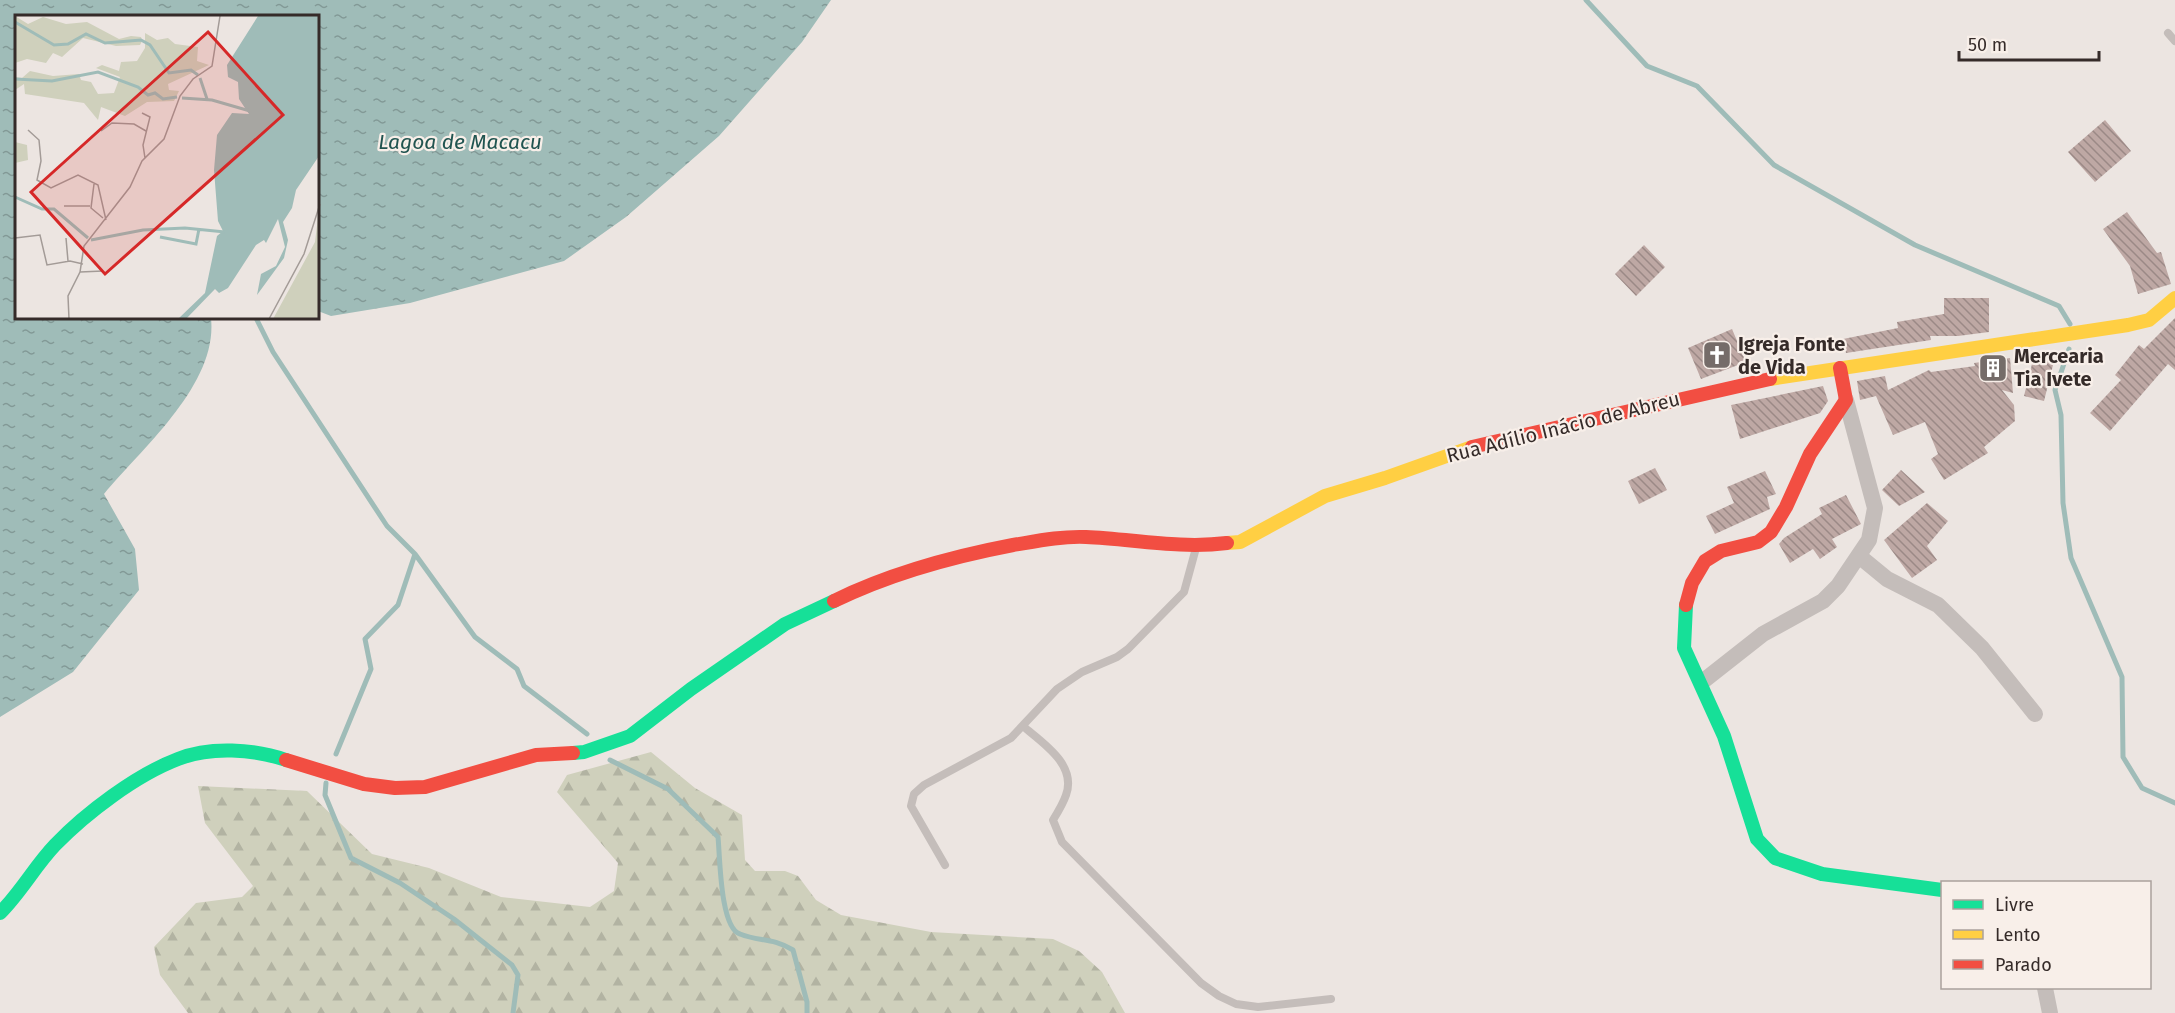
<svg xmlns="http://www.w3.org/2000/svg" width="2175" height="1013" viewBox="0 0 2175 1013" font-family="'Fira Sans',sans-serif">
<defs>
<pattern id="forest-firs" width="22" height="20" patternUnits="userSpaceOnUse" patternTransform="scale(1.5)"><rect width="22" height="20" fill="#cfd0bc"/><path d="M5 1l3.5 6h-7zM16 11l3.5 6h-7z" fill="#b2b3a2"/></pattern>
<pattern id="water-ripples" width="26" height="14" patternUnits="userSpaceOnUse" patternTransform="scale(1.5)"><rect width="26" height="14" fill="#9fbcb8"/><path d="M2 4q2-2 4 0t4 0M15 11q2-2 4 0t4 0" fill="none" stroke="#829996"/></pattern>
<pattern id="building-back-hatch" width="6" height="6" patternUnits="userSpaceOnUse" patternTransform="scale(1.5)"><rect width="6" height="6" fill="#bea8a4"/><path d="M-1 5l2 2M0 0l6 6M5-1l2 2" fill="none" stroke="#9b8986"/></pattern>
</defs>
<rect width="100%" height="100%" fill="#ece5e1"/>
<!-- forest -->
<path fill="url(#forest-firs)" d="M651,752L695,788L742,815L745,860L755,871H785L798,876L816,900L841,915L931,932L1053,939L1079,951L1102,972L1125,1013H188L160,975L154,947L196,903L242,897L253,886L205,823L198,786L307,791L372,854L429,868L501,897L590,907L614,891L618,863L557,792L567,775Z"/>
<!-- water -->
<path fill="url(#water-ripples)" d="M0,0H831L802,42L719,136L626,217L564,261L410,303L331,316L318,311V16H16V318H211C218,384 143,447 104,494L135,549L139,590L73,672L0,717Z"/>
<g fill="none" stroke-linecap="round" stroke-linejoin="round">
<!-- stream -->
<path stroke="#9fbcb8" stroke-width="5" d="M1586,0L1647,66L1697,86L1774,165L1915,245L2059,306L2070,324
M256,318L273,352L387,526L415,554L475,637L517,669L524,686L587,734
M2069,349L2055,390L2061,415L2063,503L2071,558L2122,677L2123,757L2142,788L2175,803
M336,754L371,669L365,639L398,605L415,554
M610,760L668,789L718,837C720,856 720,928 740,934C760,942 771,937 793,950L807,1002V1013
M326,783L325,795L351,858L400,883L454,919L512,965L518,975L513,1013"/>
</g>
<!-- building -->
<path fill="url(#building-back-hatch)" d="M2105,120L2131,151L2095,182L2068,152Z
M2127,212L2157,253L2161,252L2171,284L2138,294L2130,266L2103,229Z
M1644,245L1665,267L1636,296L1615,274Z
M1944,298H1989V332L1958,336H1930L1931,340L1846,353L1843,339L1898,328L1897,322L1944,314Z
M2175,318V370L2168,364L2110,431L2090,413L2121,380L2115,375L2139,345L2144,349Z
M1732,329L1746,362L1701,379L1688,348Z
M2034,356L2054,361L2044,401L2024,396Z
M2010,358L2013,393L2002,390L2014,405L2015,421L1984,447L1988,453L1944,480L1931,459L1938,454L1925,422L1893,435L1876,396L1860,400L1857,381L1885,376L1888,390L1929,370L1931,372L1975,366L1974,363Z
M1823,386L1828,401L1820,413L1740,439L1731,405Z
M1655,468L1667,490L1639,504L1628,481Z
M1901,470L1925,492L1899,506L1882,490Z
M1765,471L1776,494L1767,497L1770,509L1715,534L1706,516L1734,503L1727,487Z
M1846,495L1861,524L1832,539L1837,547L1820,559L1813,549L1790,563L1779,544L1784,538L1822,514L1819,508Z
M1927,503L1948,521L1927,546L1937,560L1912,578L1884,540Z"/>
<g fill="none" stroke-linecap="round" stroke-linejoin="round">
<!-- lane -->
<path stroke="#c4bdba" stroke-width="8" d="M2168,33L2175,41
M1024,727C1043,743 1077,765 1066,795C1063,804 1058,812 1053,820L1062,842L1201,983L1219,996L1236,1004L1258,1007L1331,999
M945,865L911,806L914,794L924,785L1011,738L1057,689L1082,672L1117,657L1128,649L1184,592L1196,548"/>
<!-- street -->
<path stroke="#c4bdba" stroke-width="16" d="M1859,556L1887,579L1938,605L1982,648L2035,714
M1702,682L1763,634L1823,601L1838,586L1869,540L1875,508L1846,400
M2045,988L2050,1013"/>
<!-- fast -->
<path stroke="#16e098" stroke-width="14" d="M1686,605L1684,648L1724,736L1757,839L1775,858L1822,874L1942,890
M573,753L584,752L630,736L691,689L785,624L834,601
M0,913C21,892 35,866 55,845C86,813 136,775 178,759C210,746 254,749 286,760"/>
<!-- slow -->
<path stroke="#ffcf43" stroke-width="14" d="M1770,379L2128,325L2149,320L2175,298
M1227,543L1240,542L1325,496L1385,478L1472,447"/>
<!-- jam -->
<path stroke="#f24e42" stroke-width="14" d="M1472,447L1770,379
M834,601C891,573 950,557 1013,545C1037,541 1061,536 1086,537C1133,539 1180,549 1227,543
M1686,605L1692,583L1705,561L1721,551L1758,542L1771,532L1786,507L1810,454L1846,400L1840,368
M286,760L364,784L395,788L425,787L536,755L573,753"/>
</g>
<!-- icons -->
<defs>
<g id="church-square" transform="scale(1.5)"><rect x="-9" y="-9" width="18" height="18" rx="4" fill="#756c69" stroke="#f8efe9"/><path d="M-1.2-6h2.4v3.5h3.3v2.4h-3.3V6h-2.4V-.1h-3.3v-2.4h3.3Z" fill="#fff"/></g>
<g id="building-square" transform="scale(1.5)"><rect x="-9" y="-9" width="18" height="18" rx="4" fill="#756c69" stroke="#f8efe9"/><path d="M-4-6H4V6H1V3H-1V6H-4ZM-2.5-4.3h1.7v1.8h-1.7ZM.8-4.3h1.7v1.8H.8ZM-2.5-1h1.7V.8h-1.7ZM.8-1h1.7V.8H.8Z" fill="#fff"/></g>
</defs>
<g fill-rule="evenodd">
<use href="#church-square" x="1717" y="355"/>
<use href="#building-square" x="1993" y="368"/>
</g>
<g text-anchor="middle" stroke-width="4.5" stroke-linejoin="round" paint-order="stroke">
<!-- poi labels -->
<g font-size="20" font-weight="bold" fill="#352b29" stroke="#f8efe9" text-anchor="start">
<text x="1738" y="351">Igreja Fonte<tspan x="1738" dy="23">de Vida</tspan></text>
<text x="2014" y="363">Mercearia<tspan x="2014" dy="23">Tia Ivete</tspan></text>
</g>
<!-- street labels -->
<g font-size="20" fill="#352b29" stroke="#f8efe9">
<text transform="translate(1563 427) rotate(-14)" y="7">Rua Adílio Inácio de Abreu</text>
</g>
<!-- water labels -->
<g font-size="21" font-style="italic" fill="#215450" stroke="#f8efe9">
<text x="460" y="149">Lagoa de Macacu</text>
</g>
</g>
<!-- overview -->
<g transform="translate(15 15)">
<rect width="304" height="304" fill="#ece5e1"/>
<path d="M0,1L13,9L28,2L51,9L72,7L104,24L116,21L126,22L127,26L125,30L101,31L68,23L47,42L38,38L31,48L12,44L0,48ZM130,18L142,25L153,23L160,29L183,32L182,46L194,50L153,69L154,75L164,76L159,86L132,87L110,101L86,92L83,105L69,88L10,79L9,69L0,75V62L7,63L15,56L38,61L64,59L66,65L76,67L83,79L99,78L105,62L81,53L87,50L104,56L106,47L122,46L130,33ZM0,127L12,130L13,145L0,148ZM304,194V304H258L300,227Z" fill="#cfd0bc"/>
<path d="M243,1H304V141L281,175L277,193L268,207L273,225L269,243L242,280L246,259L261,251L270,232L263,204L251,228L249,225L241,230L213,273L204,278L200,274L171,304H163L190,278L202,221L208,216L203,206L199,155L202,120L217,98L234,99L224,84L223,67L213,62L212,50Z" fill="#9fbcb8"/>
<path fill="none" stroke="#9fbcb8" stroke-width="3" d="M0,7L39,30L53,29L71,19L90,28L126,25L135,30L154,58L176,55L183,60M185,63L192,84M0,64L37,66L83,57L123,72L133,80L140,78L148,84L162,82M167,83L197,85L235,96M0,182L27,194H39L73,223M145,222L181,229L184,214M76,225L128,215L170,213L210,217"/>
<path fill="none" stroke="#a39b97" stroke-width="1.5" d="M127,98L135,102L128,130L130,143M13,115L24,125L26,146L22,165L36,173L63,160L83,170L91,205M86,116L97,108L119,109L131,116M79,169L76,193L88,203M49,191H75M0,223L25,220L32,250L55,246L68,249M51,223L53,246M65,257L88,256M54,304L53,281L65,257L69,231L115,172L127,146L149,124L165,81L178,64L197,51L205,1M254,304L289,239L305,189"/>
<path fill="#d62828" fill-opacity="0.15" stroke="#d62828" stroke-width="3" d="M193,17L268,100L90,259L16,177Z"/>
<rect width="304" height="304" fill="none" stroke="#352b29" stroke-width="3"/>
</g>
<!-- legend -->
<rect x="1941" y="881" width="210" height="108" fill="#f8efe9" stroke="#aaa19c" stroke-width="1.5"/>
<rect x="1953" y="900" width="30" height="9" fill="#16e098" stroke="#aaa19c" stroke-width="1.5"/>
<text x="1995" y="911" font-size="18" fill="#352b29">Livre</text>
<rect x="1953" y="930" width="30" height="9" fill="#ffcf43" stroke="#aaa19c" stroke-width="1.5"/>
<text x="1995" y="941" font-size="18" fill="#352b29">Lento</text>
<rect x="1953" y="960" width="30" height="9" fill="#f24e42" stroke="#aaa19c" stroke-width="1.5"/>
<text x="1995" y="971" font-size="18" fill="#352b29">Parado</text>
<!-- scale -->
<path d="M1959 51v9h140v-9" fill="none" stroke="#352b29" stroke-width="3"/>
<text x="1968" y="51" font-size="18" fill="#352b29" stroke="#f8efe9" stroke-width="4.5" paint-order="stroke">50 m</text>
</svg>
